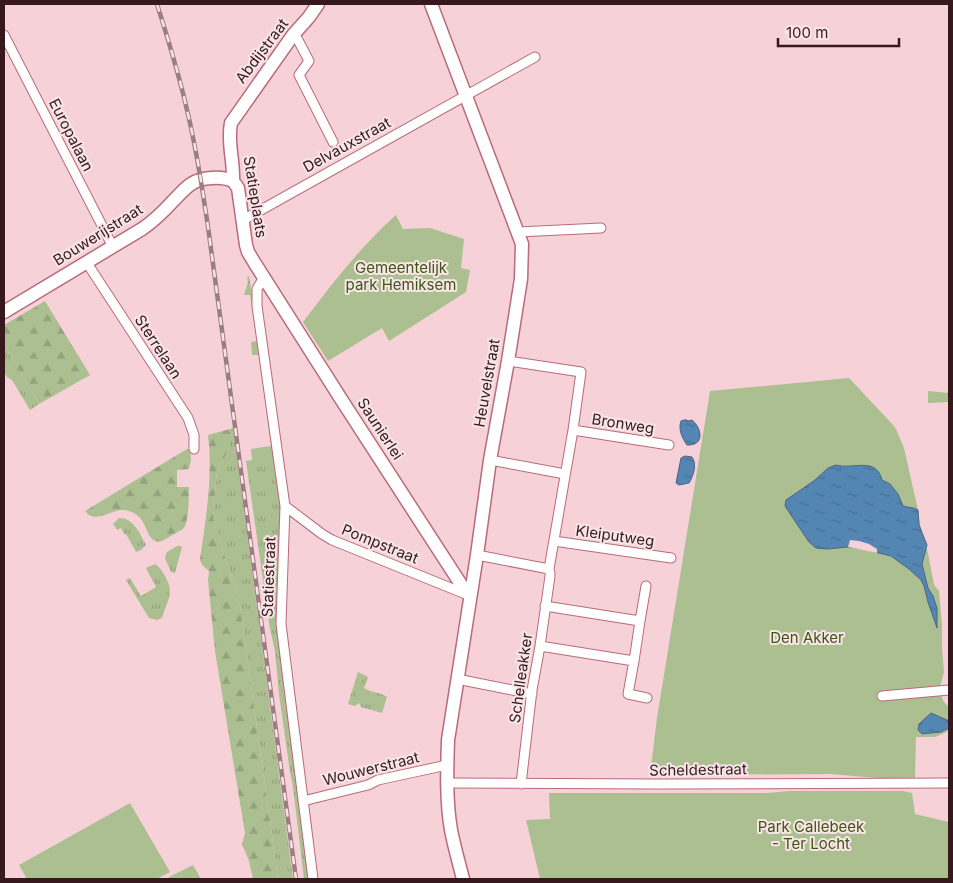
<svg xmlns="http://www.w3.org/2000/svg" width="953" height="883" viewBox="0 0 953 883" font-family="Inter,sans-serif">
<defs>
<pattern id="grass-tufts" width="24" height="20" patternUnits="userSpaceOnUse" patternTransform="scale(1.25)"><rect width="24" height="20" fill="#abbf91"/><path d="M3 7l-1-3M5 7V3M7 7l1-3M15 17l-1-3M17 17v-4M19 17l1-3" fill="none" stroke="#94a37d"/></pattern>
<pattern id="forest-firs" width="22" height="20" patternUnits="userSpaceOnUse" patternTransform="scale(1.25)"><rect width="22" height="20" fill="#abbf91"/><path d="M5 1l3.5 6h-7zM16 11l3.5 6h-7z" fill="#94a37d"/></pattern>
<pattern id="water-ripples" width="26" height="14" patternUnits="userSpaceOnUse" patternTransform="scale(1.25)"><rect width="26" height="14" fill="#5486b3"/><path d="M2 4q2-2 4 0t4 0M15 11q2-2 4 0t4 0" fill="none" stroke="#476d91"/></pattern>
</defs>
<rect width="100%" height="100%" fill="#f6d2d8"/>
<!-- grass -->
<path fill="url(#grass-tufts)" d="M249,276L272,424L282,505L279,622L310,879H304L293,787L290,772L279,694L275,651L270,629L246,461L252,460L251,449L271,446L259,355H252L251,342L257,341L250,295H244L248,282L247,277Z
M4,343L39,404L30,410L12,380L7,377L4,372Z
M928,391L949,393V402L928,403Z
M233,428L293,879H278L240,606L214,522L213,511L217,473L230,446V429Z
M119,518C133,518 139,532 145,543L146,545L141,550L136,552L126,534L125,535L121,528L117,530L113,524Z
M177,546H180L182,547L175,573L171,572L165,558L167,552Z
M155,564C160,567 162,571 165,576C175,593 167,601 162,618L157,620L149,618L126,580L130,578L141,596L156,587L146,568Z
M358,672L368,677L364,688C371,693 381,692 387,697L382,713L361,707L359,703L355,706L348,704Z"/>
<!-- forest -->
<path fill="url(#forest-firs)" d="M45,301L90,375L39,404L4,343V325Z
M230,429V446L217,473L213,511L214,522L240,606L278,879H253L249,861L242,844L245,833L215,651L208,581L209,571C205,567 201,566 200,559C206,518 213,476 208,435Z
M187,449H190L191,459L189,469L177,470V487H189C189,496 189,523 183,529C179,532 173,534 169,537C165,539 161,543 155,541C144,536 148,513 124,510C110,509 96,525 85,511Z"/>
<!-- park -->
<path fill="#abbf91" d="M396,215L403,229L430,228L464,239L461,268L470,270L466,292L389,341L382,328L328,361L303,322C332,284 360,247 396,215Z
M849,378L895,427L904,448L918,510L920,525L928,553L934,585L939,591L942,625V647L944,672L939,691L944,702L949,707V731L935,737H916L915,778H877L830,774L650,775L657,718L710,391Z
M789,791H903L912,793L915,814L949,822V879H540L526,820L550,819L549,793H767Z
M130,803L170,872L157,879H27L19,865Z
M193,865L201,879H165Z"/>
<!-- water -->
<path fill="url(#water-ripples)" stroke="#4c6587" d="M684,420H687L688,421L692,420C702,428 705,446 687,445C682,438 678,429 681,421Z
M685,456L692,457C697,464 694,475 689,483L679,485L676,483L681,458Z
M836,465C853,470 876,456 882,480L890,484L898,494L903,506C909,508 914,507 918,510L919,525L927,545L922,564L928,588L933,596L937,608V628L928,602L924,586L921,580L909,569L891,556L863,549L848,547L827,549L816,548L809,542L785,506L786,500L815,480L828,468Z
M931,713L949,721V728L941,732L922,734L918,730L919,724Z"/>
<!-- pier -->
<path fill="#f6d2d8" d="M850,540L859,541L869,544L877,549V553L848,547Z"/>
<g fill="none" stroke-linecap="round" stroke-linejoin="round">
<!-- street-tunnel -->
<path stroke="#d0adb3" stroke-width="9" stroke-dasharray="9 4.5" stroke-linecap="butt" d="M333,142L340,155"/>
<!-- street casing -->
<g stroke="#b96a7b" stroke-width="11">
<path id="street" d="M4,35L113,247
M293,35L298,40L309,61L299,75L333,142
M243,220L535,57
M518,232L601,228
M87,263L188,418L194,435V449
M264,277L257,289V306L285,506L281,624L313,879
M508,361L581,372L573,430L549,569L550,573
M573,430L669,445
M490,460L565,474
M285,506L322,534L332,540L468,595
M554,541L671,558
M477,555L549,569
M640,621L646,586
M540,646L634,661L640,621L545,606
M634,661L628,694L647,698
M457,679L532,694
M882,696L949,690
M447,783L657,784L949,783
M521,784L532,690L540,646L550,576
M303,801L368,785L378,780L447,765"/>
</g>
<!-- secondary casing -->
<g stroke="#b96a7b" stroke-width="15">
<path id="secondary" d="M318,4L309,17L293,35L231,123C227,142 234,161 233,181L238,188L246,245L248,252L254,262L341,399L462,586L470,596
M431,4L522,244L521,279L508,361L490,460L477,555L448,740C447,770 446,801 451,830C454,846 459,863 463,879
M4,312L142,229C154,221 164,211 174,200C179,195 185,188 191,184C201,177 222,176 233,181"/>
</g>
<!-- street -->
<use href="#street" stroke="#fff" stroke-width="9"/>
<!-- secondary -->
<use href="#secondary" stroke="#fff" stroke-width="12"/>
<!-- rail casing -->
<g stroke="#9e7c83" stroke-width="4.5">
<path id="rail" d="M157,4C168,39 179,74 187,110C197,151 203,192 209,234L296,879"/>
</g>
<!-- rail -->
<use href="#rail" stroke="#f7e5e7" stroke-width="2.5" stroke-dasharray="8" stroke-linecap="butt"/>
</g>
<g text-anchor="middle" stroke-width="4" stroke-linejoin="round" paint-order="stroke">
<!-- street labels -->
<g font-size="15" fill="#38181f" stroke="#f7e5e7">
<text transform="translate(262 51) rotate(-53)" y="5">Abdijstraat</text>
<text transform="translate(71 135) rotate(63)" y="5">Europalaan</text>
<text transform="translate(347 145) rotate(-29)" y="5">Delvauxstraat</text>
<text transform="translate(255 197) rotate(81)" y="5">Statieplaats</text>
<text transform="translate(98 235) rotate(-32)" y="5">Bouwerijstraat</text>
<text transform="translate(158 347) rotate(57)" y="5">Sterrelaan</text>
<text transform="translate(487 383) rotate(-80)" y="5">Heuvelstraat</text>
<text transform="translate(623 424) rotate(9)" y="5">Bronweg</text>
<text transform="translate(380 429) rotate(57)" y="5">Saunierlei</text>
<text transform="translate(615 536) rotate(8)" y="5">Kleiputweg</text>
<text transform="translate(380 544) rotate(22)" y="5">Pompstraat</text>
<text transform="translate(269 577) rotate(-88)" y="5">Statiestraat</text>
<text transform="translate(521 678) rotate(-82)" y="5">Schelleakker</text>
<text transform="translate(371 769) rotate(-14)" y="5">Wouwerstraat</text>
<text transform="translate(698 770) rotate(-1)" y="5">Scheldestraat</text>
</g>
<!-- park labels -->
<g font-size="15" fill="#405615" stroke="#f7e5e7">
<text x="401" y="273">Gemeentelijk<tspan x="401" dy="17">park Hemiksem</tspan></text>
<text x="807" y="643">Den Akker</text>
<text x="811" y="832">Park Callebeek<tspan x="811" dy="17">- Ter Locht</tspan></text>
</g>
</g>
<!-- border -->
<rect width="953" height="883" fill="none" stroke="#38181f" stroke-width="10"/>
<!-- scale -->
<path d="M778 38v8h121v-8" fill="none" stroke="#38181f" stroke-width="2.5"/>
<text x="786" y="38" font-size="15" fill="#38181f" stroke="#f7e5e7" stroke-width="4" paint-order="stroke">100 m</text>
</svg>
